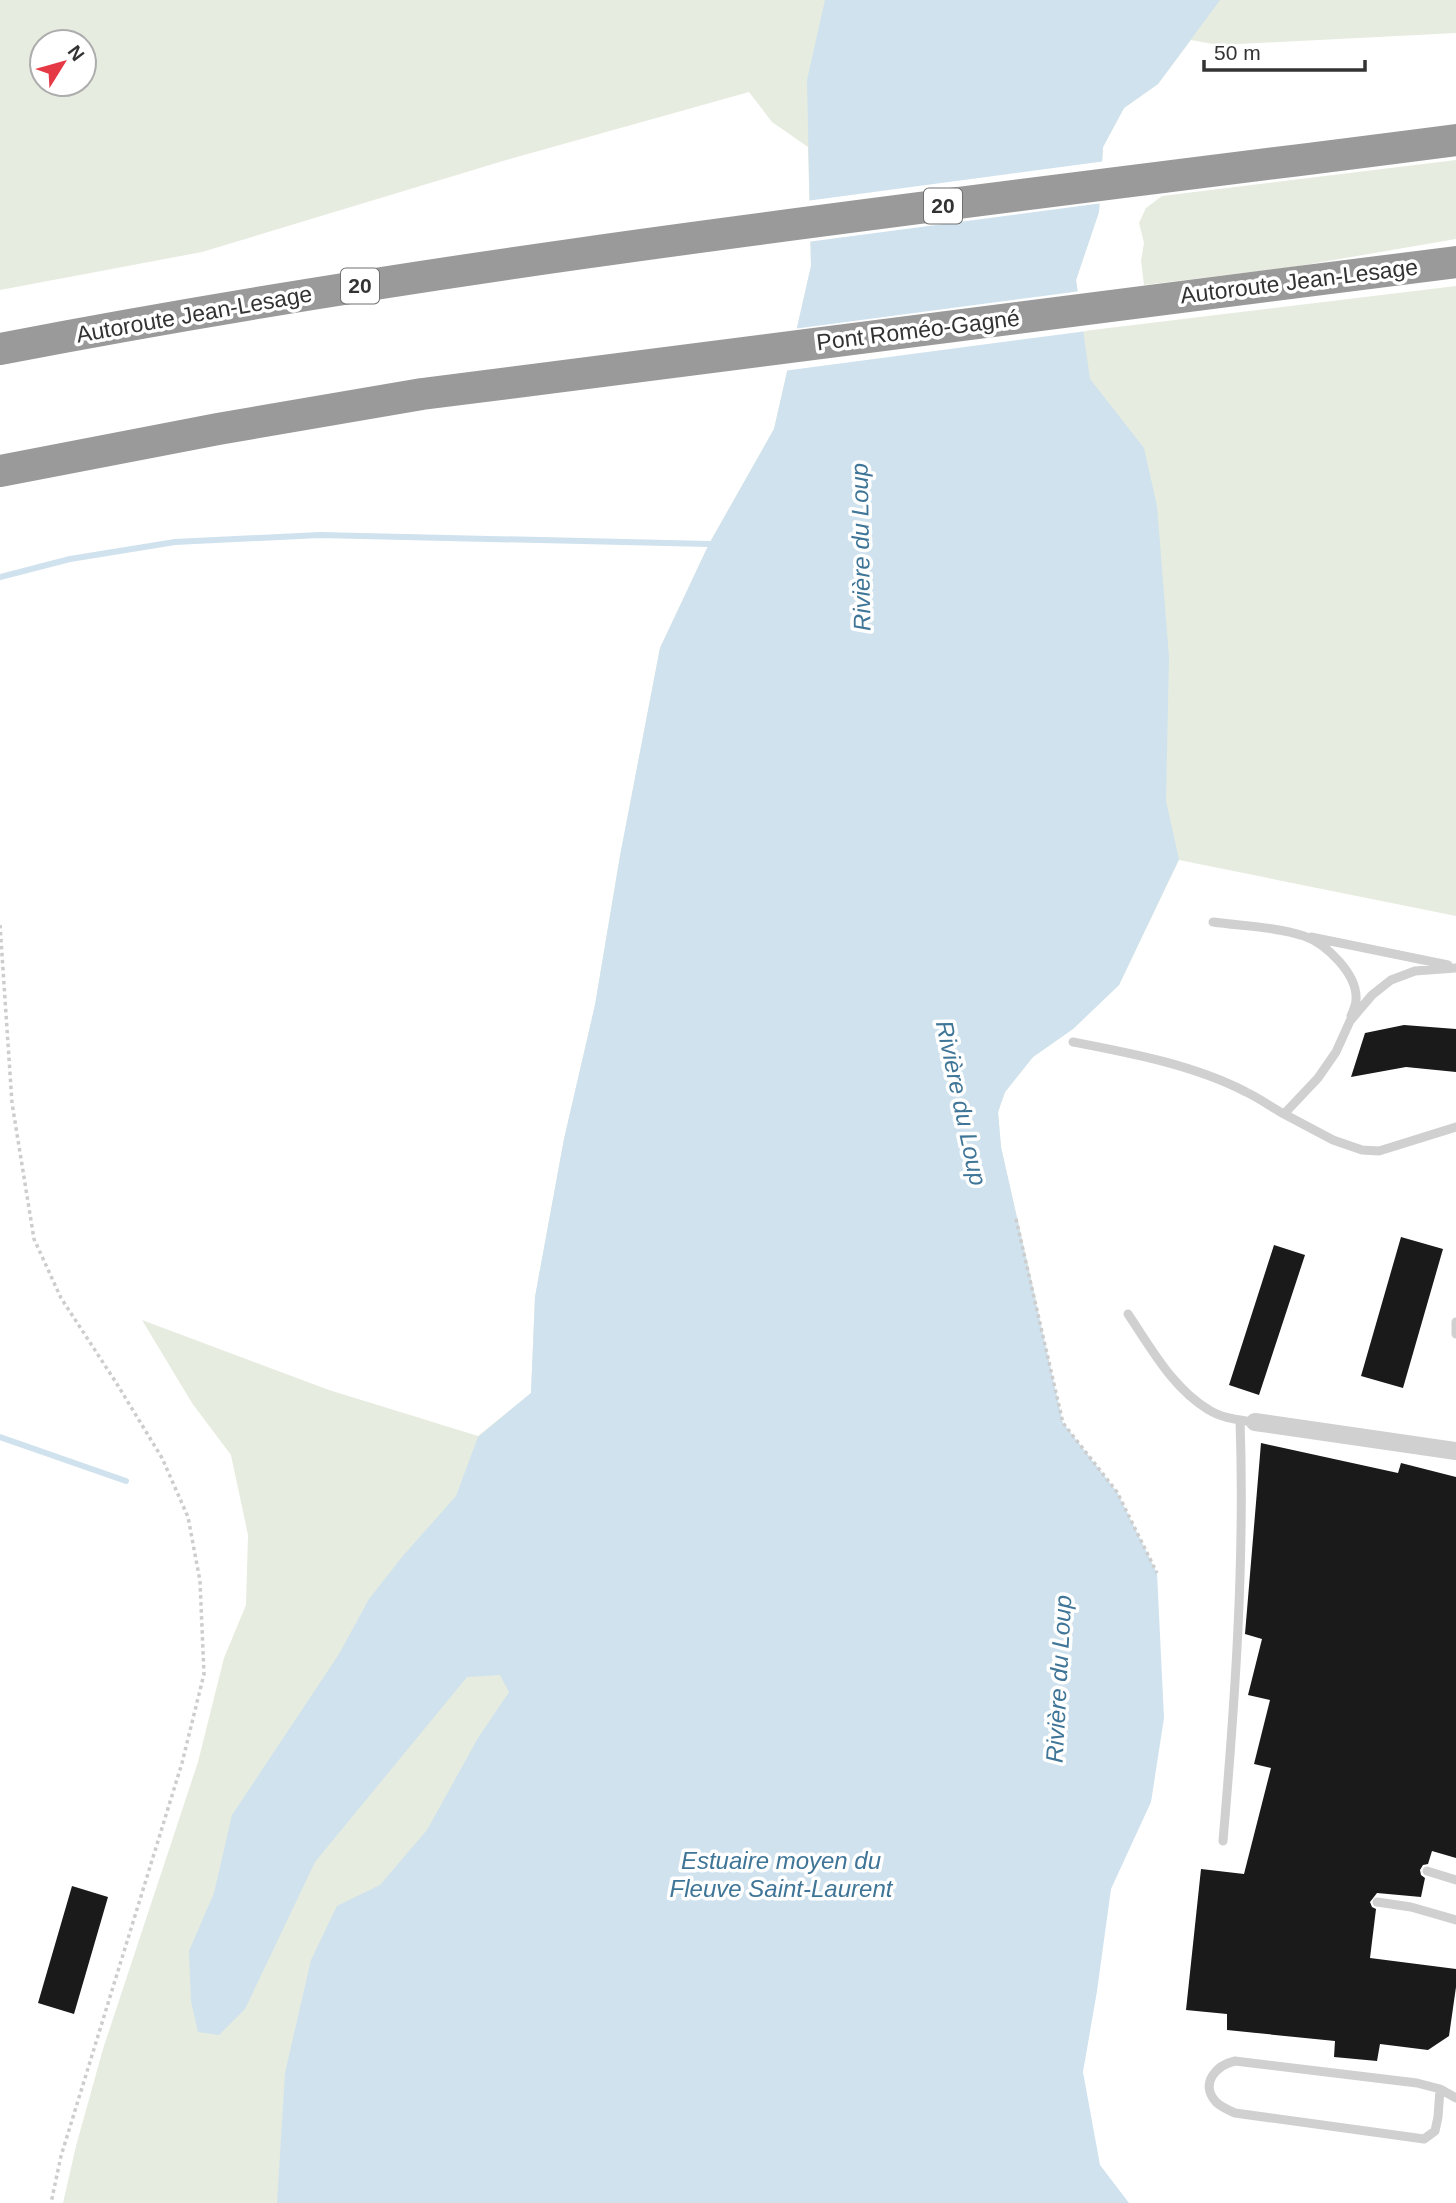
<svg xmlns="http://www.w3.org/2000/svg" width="1456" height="2203" viewBox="0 0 1456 2203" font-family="Helvetica,sans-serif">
<rect width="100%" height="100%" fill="#fff"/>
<!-- green -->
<path fill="#e6ecdf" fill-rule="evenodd" d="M0,0H938L841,814L336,2203H63L76,2146L103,2049L198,1762L224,1658L246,1605L248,1535L231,1455L192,1403L142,1320L329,1390L478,1436L531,1393L535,1297L564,1139L595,1005L620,856L660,648L709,544L774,429L811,266L808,147L772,122L749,92L503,161L202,252L0,290ZM42,42H84V84H42Z
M1023,0H1456V33L1218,45L1191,40L1158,84L1124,108L1103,147L1099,212L1076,280L1084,331L1456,286V916L1179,860L1119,985L1073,1029L1033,1057L1005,1092L998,1112L1001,1147L1037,1304L995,1202Z
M1456,160V239L1293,267L1144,285L1141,261L1144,243L1139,223L1146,208L1162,196Z"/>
<!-- water -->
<path fill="#cfe2ee" d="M825,0H1220L1158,84L1124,108L1103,147L1099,212L1076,280L1090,379L1144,448L1157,506L1169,657L1166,801L1179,859L1119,985L1073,1029L1033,1057L1005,1092L998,1112L1001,1147L1063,1423L1117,1492L1157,1573L1164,1718L1151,1802L1111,1889L1097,1991L1083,2072L1100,2165L1129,2203H277L285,2073L311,1960L337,1906L380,1885L427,1830L478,1738L509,1692L500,1675L467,1677L315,1862L245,2009L219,2035L198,2032L191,2001L189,1951L214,1893L232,1815L339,1654L369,1599L402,1557L456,1496L478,1437L531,1393L535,1297L564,1139L595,1005L620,856L660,648L709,544L774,429L811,266L807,80Z"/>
<!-- pier -->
<path fill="#fff" d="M1106,161L1103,203L807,242L806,201Z
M1081,291L1087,331L783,371L793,329Z"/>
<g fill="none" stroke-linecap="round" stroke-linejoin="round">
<!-- stream -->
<path stroke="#cfe2ee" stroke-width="6" d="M0,577L70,559L175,542L320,535L709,544
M0,1437L126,1481"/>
</g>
<!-- building -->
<path fill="#1a1a1a" d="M1404,1025L1456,1029V1072L1406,1067L1351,1077L1365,1033Z
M1401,1237L1443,1249L1403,1388L1361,1376Z
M1274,1245L1305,1255L1259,1395L1229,1385Z
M1261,1443L1398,1473L1401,1463L1456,1477V1858L1432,1851L1428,1864L1423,1865L1420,1870L1421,1875L1425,1878L1421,1897L1377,1893L1370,1902L1372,1907L1376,1909L1370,1958L1456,1969V1987L1449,2036L1428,2050L1380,2044L1377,2061L1334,2057L1335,2041L1227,2030V2014L1186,2010L1201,1869L1244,1874L1271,1768L1254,1764L1270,1700L1248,1695L1262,1639L1245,1634Z
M72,1886L108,1897L74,2014L38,2003Z"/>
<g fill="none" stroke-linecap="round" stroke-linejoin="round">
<!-- path -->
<path stroke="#cdcdcd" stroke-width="3.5" stroke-dasharray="3.5 3.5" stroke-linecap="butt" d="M0,925L12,1103L34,1239L61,1298L117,1384L162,1458L188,1517L200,1581L204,1674L182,1763L61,2156L51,2203
M1016,1219L1063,1423L1117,1492L1157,1573"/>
<!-- lane -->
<path stroke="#d0d0d0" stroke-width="9" d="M1213,922C1242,926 1277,927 1304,936C1327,944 1358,975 1356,1000C1356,1005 1353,1011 1351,1016
M1311,937L1448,965
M1456,968L1415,971L1391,980L1372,995L1350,1021L1336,1052L1318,1078L1284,1114L1333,1140L1362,1150L1379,1151L1456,1127
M1073,1042C1130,1053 1194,1065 1246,1092C1259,1098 1271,1107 1284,1114
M1128,1314C1151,1348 1173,1389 1209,1410C1220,1417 1233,1419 1246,1421
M1456,1322V1334
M1223,1841C1235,1701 1245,1560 1240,1420
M1427,1871L1456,1880
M1377,1902L1411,1907L1456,1920
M1440,2089L1438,2117L1435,2131L1424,2139L1235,2113C1228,2110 1221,2107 1216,2102C1199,2083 1217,2065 1235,2061L1417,2083L1440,2089L1456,2098"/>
<!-- street -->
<path stroke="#d0d0d0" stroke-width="18" d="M1255,1422L1456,1451"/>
<!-- highway -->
<path stroke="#9a9a9a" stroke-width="32" d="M0,349C482,256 970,203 1456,140
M0,471L218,429L422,394L1456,262"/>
</g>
<g text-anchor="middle" stroke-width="7" stroke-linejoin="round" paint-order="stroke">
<!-- shield labels -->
<g fill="#fff" stroke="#707070" stroke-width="2">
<rect x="924" y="188.5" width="38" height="35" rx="5"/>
<rect x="341" y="268.5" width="38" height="35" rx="5"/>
</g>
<g font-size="21" font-weight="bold" fill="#333">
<text x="943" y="213">20</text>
<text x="360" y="293">20</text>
</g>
<!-- street labels -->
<g font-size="23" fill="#333" stroke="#fff">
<text transform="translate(1299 281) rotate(-7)" y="8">Autoroute Jean-Lesage</text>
<text transform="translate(194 314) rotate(-10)" y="8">Autoroute Jean-Lesage</text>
<text transform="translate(918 330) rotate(-7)" y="8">Pont Roméo-Gagné</text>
</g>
<!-- water labels -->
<g font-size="24" font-style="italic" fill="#3f7597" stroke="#fff">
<text transform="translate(861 547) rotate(-91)" y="8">Rivière du Loup</text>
<text transform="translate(961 1103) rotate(78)" y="8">Rivière du Loup</text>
<text transform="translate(1059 1679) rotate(-87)" y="8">Rivière du Loup</text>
<text x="781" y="1869">Estuaire moyen du<tspan x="781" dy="28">Fleuve Saint-Laurent</tspan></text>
</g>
</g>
<!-- north arrow -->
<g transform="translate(63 63) rotate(53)"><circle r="33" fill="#ffffff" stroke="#adadad" stroke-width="2"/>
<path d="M0-5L12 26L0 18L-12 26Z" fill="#e63946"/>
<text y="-10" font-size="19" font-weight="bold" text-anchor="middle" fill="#333333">N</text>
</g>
<!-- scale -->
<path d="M1204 60v10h161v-10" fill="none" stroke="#333333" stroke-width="3.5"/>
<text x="1214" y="60" font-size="21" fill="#333333" stroke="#ffffff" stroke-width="5" paint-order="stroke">50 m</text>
</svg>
